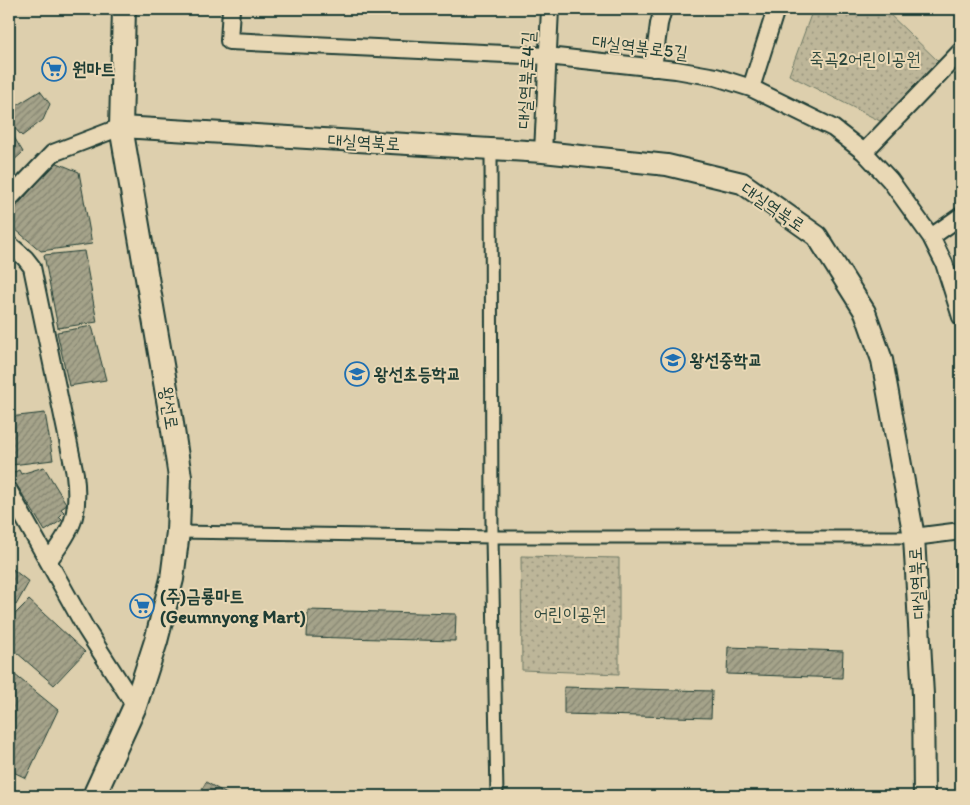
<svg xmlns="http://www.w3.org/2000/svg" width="970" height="805" viewBox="0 0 970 805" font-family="Itim,'Poor Story',sans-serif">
<defs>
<pattern id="park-dots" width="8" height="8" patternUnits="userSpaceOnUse" patternTransform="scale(1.25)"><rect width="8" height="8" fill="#bdb699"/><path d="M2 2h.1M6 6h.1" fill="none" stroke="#99957e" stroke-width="1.8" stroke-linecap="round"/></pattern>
<pattern id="building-hatch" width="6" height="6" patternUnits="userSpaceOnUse" patternTransform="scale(1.25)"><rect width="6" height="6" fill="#a5a38a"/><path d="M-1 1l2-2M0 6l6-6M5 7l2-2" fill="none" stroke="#868672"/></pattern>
</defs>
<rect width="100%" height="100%" fill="#ddcfad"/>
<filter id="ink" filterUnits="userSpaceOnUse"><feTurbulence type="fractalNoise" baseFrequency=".02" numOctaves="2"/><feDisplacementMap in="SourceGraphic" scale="10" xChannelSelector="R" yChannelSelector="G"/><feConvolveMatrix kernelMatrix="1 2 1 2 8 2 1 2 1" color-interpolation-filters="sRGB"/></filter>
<g filter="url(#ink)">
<!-- park -->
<path fill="url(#park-dots)" stroke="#6e7a66" d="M813,9H884L938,61L880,121L789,75Z
M521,556L619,558V674L522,670Z"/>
<!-- building -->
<path fill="url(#building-hatch)" stroke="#1f3d34" d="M40,91L50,104L43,120L22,136L9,122V110Z
M9,129L23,152L9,165Z
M55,162L79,172L92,244L41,251L9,224V215Z
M84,251L97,322L58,328L44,255Z
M92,326L106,380L69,386L57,332Z
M45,413L53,460L12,465L9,447V417Z
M44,467L67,505L61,509L64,512L59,517L62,520L45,531L10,474L19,470L21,474Z
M10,567L29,582L16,605L9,601Z
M29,600L85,652L54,685L9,646V620Z
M308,610L456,614L455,641L307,637Z
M728,647L843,651L842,678L727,674Z
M9,670L58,710L26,778L9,770Z
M564,687L712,691L711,718L564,714Z
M206,782L230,796H198Z"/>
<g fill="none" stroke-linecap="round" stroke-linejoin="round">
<!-- pedestrian casing -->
<g stroke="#1f3d34" stroke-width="15">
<path id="pedestrian" d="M491,149L492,537L497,796
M178,532L492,537H914"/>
</g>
<!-- minor casing -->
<g stroke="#1f3d34" stroke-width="20">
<path id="minor" d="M231,9L229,41L547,56L676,70L716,77L751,88L833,128L864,152L890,180L931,237L944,263L961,317
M653,68L659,24L663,9
M751,88L776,9
M543,152L550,9
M864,152L961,51
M9,199L53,153L121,127
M931,237L961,216
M9,244L25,258L32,267L75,474C80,515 73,529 48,561
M9,491L86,629L135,706
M914,537L961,531"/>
</g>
<!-- tertiary casing -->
<g stroke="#1f3d34" stroke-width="24">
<path id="tertiary" d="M121,127L543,152L667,165L742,183L817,236L865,312L882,360L914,537L923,695L924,796"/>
</g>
<!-- secondary casing -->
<g stroke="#1f3d34" stroke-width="26">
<path id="secondary" d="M94,796L135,706L156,641L172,579L178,532L180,477L171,417L121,127L124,9"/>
</g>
<!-- pedestrian -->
<use href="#pedestrian" stroke="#e9d8b5" stroke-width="11"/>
<!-- minor -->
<use href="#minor" stroke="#e9d8b5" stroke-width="16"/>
<!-- tertiary -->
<use href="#tertiary" stroke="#e9d8b5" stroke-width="20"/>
<!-- secondary -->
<use href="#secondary" stroke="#e9d8b5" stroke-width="22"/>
</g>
</g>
<!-- icons -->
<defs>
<g id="supermarket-ring" transform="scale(1.25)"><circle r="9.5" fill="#e9d8b5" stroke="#1f6fb2" stroke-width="1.5"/><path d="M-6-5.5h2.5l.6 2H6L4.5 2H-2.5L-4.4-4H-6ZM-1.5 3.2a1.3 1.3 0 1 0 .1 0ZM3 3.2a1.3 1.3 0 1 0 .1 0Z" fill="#1f6fb2"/></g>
<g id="school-ring" transform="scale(1.25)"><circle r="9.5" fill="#e9d8b5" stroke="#1f6fb2" stroke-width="1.5"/><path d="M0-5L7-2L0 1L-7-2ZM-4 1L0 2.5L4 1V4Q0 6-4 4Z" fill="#1f6fb2"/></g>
</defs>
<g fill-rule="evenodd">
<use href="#supermarket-ring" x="54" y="69"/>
<use href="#school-ring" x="673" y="360"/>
<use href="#school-ring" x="357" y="374"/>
<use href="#supermarket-ring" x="142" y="606"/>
</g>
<g text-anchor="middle" stroke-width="4" stroke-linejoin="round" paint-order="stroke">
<!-- street labels -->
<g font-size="18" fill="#1f3d34" stroke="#e9d8b5">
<text transform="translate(640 47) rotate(7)" y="6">대실역북로5길</text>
<text transform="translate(526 80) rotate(-87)" y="6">대실역북로4길</text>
<text transform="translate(364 142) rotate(3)" y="6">대실역북로</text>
<text transform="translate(773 207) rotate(34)" y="6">대실역북로</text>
<text transform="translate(169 408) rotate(81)" y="6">왕선로</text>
<text transform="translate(917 583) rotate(-93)" y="6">대실역북로</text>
</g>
<!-- park labels -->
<g font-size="18" fill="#2f493e" stroke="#e9d8b5">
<text x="865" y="65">죽곡2어린이공원</text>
<text x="570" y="620">어린이공원</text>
</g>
<!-- poi labels -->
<g font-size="18" font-weight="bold" fill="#1f3d34" stroke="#e9d8b5" text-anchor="start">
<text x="72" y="75">원마트</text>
<text x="690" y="366">왕선중학교</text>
<text x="374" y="380">왕선초등학교</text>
<text x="160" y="602">(주)금룡마트<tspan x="160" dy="21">(Geumnyong Mart)</tspan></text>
</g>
</g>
<!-- margin -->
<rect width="970" height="805" fill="none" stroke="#e9d8b5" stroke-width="30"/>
<rect x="15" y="15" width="940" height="775" fill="none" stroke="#1f3d34" stroke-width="2" filter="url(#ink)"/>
</svg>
